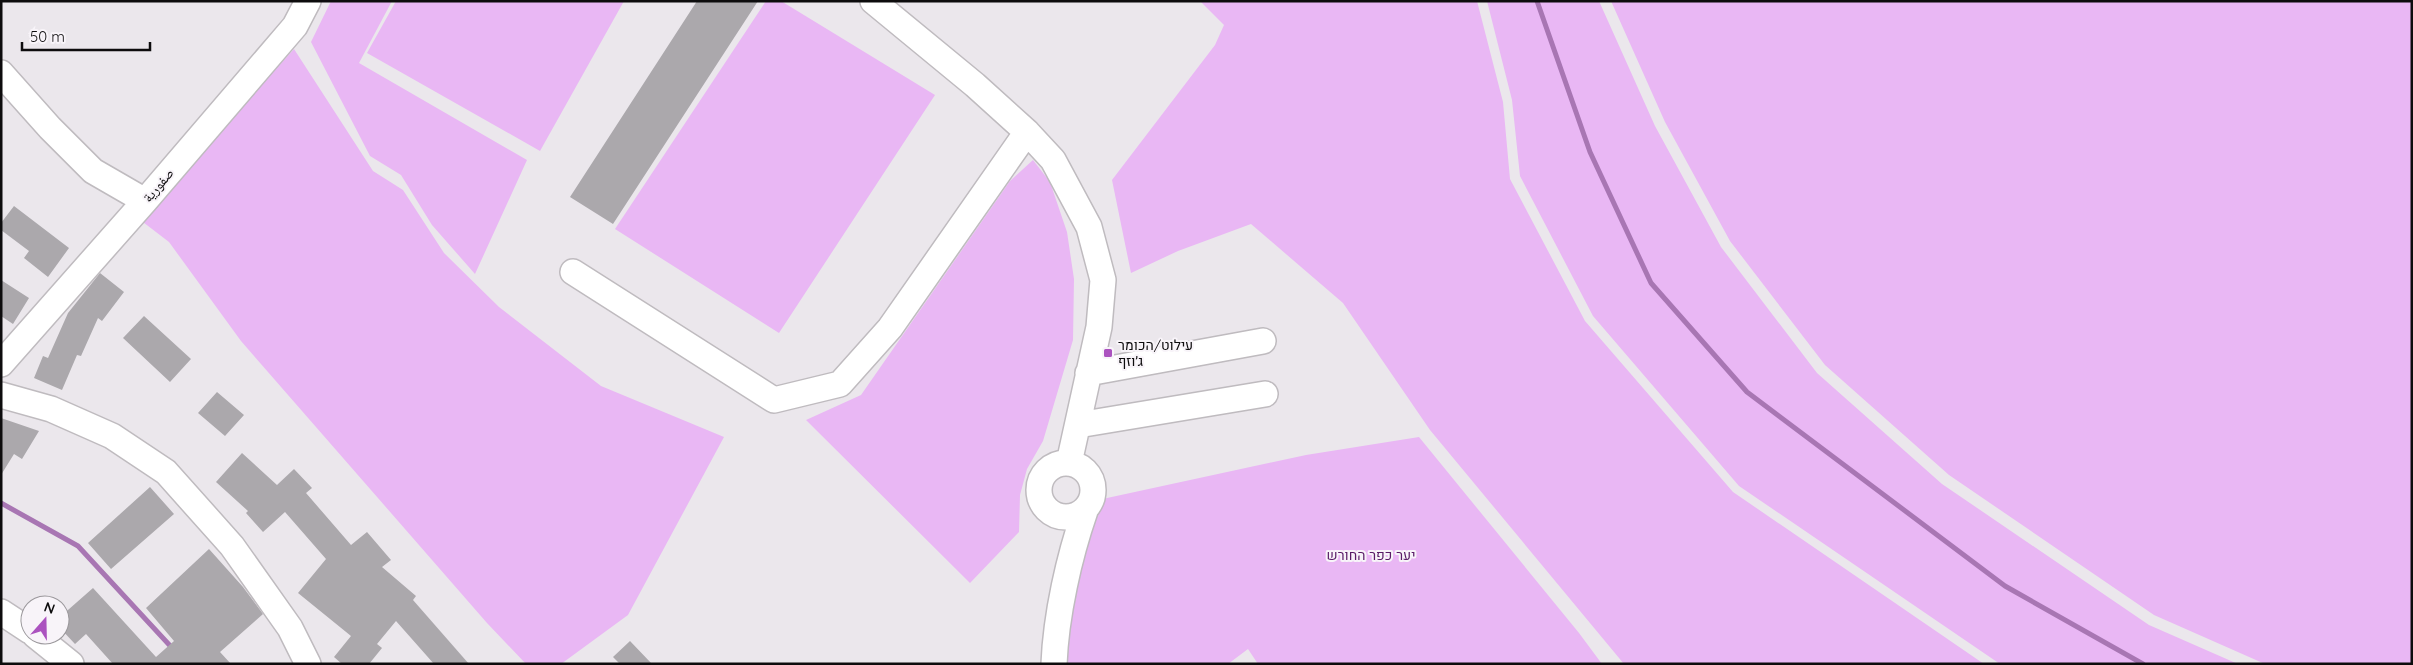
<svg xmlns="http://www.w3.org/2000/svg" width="2413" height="665" viewBox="0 0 2413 665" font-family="Quicksand,'Noto Naskh Arabic',Heebo,sans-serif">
<rect width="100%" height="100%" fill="#ebe7ec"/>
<!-- green -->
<path fill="#e9b7f4" d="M331,1H392L359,63L527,160L475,274L432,225L401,175L370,156L311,42Z
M396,1H624L540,151L367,53Z
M766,1H781L935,95L779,333L615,229Z
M1200,1H1477L1503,102L1510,179L1585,321L1733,492L1984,664H1624L1430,430L1343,303L1251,224L1178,251L1131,273L1112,180L1215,45L1224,25Z
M1487,1H1599L1655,126L1721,247L1817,373L1942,484L2149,625L2238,664H2000L1739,486L1593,316L1520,176L1512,100Z
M1611,1H2412V664H2265L2154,615L1949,475L1825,365L1730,241L1665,122Z
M294,49L373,171L403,190L444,253L499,307L601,386L724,437L628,615L561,664H526L487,623L241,341L169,242L139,219Z
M1033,160L1050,182L1067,232L1074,279L1073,340L1043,441L1027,469L1020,495L1019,532L970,583L806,420L861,395L1010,181Z
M1419,437L1579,633L1602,664H1258L1248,649L1228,664H1064L1084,503L1306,455Z"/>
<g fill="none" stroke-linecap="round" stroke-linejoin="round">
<!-- stream -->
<path stroke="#a876b3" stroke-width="5" d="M1537,1L1590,152L1651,283L1747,392L2005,586L2143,664
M1,503L78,546L174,650"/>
</g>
<!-- building -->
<path fill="#aba8ac" d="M697,1H758L613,224L570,197Z
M14,206L69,248L48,277L24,258L29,251L1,230V223Z
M100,273L124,292L102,321L98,318L81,356L77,355L62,390L34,378L43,356L48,358L68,313Z
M1,280L29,298L13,324L1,316Z
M144,316L191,359L170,382L123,338Z
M217,392L244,415L225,436L198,413Z
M1,418L39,431L22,459L14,454L1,475Z
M242,453L277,485L294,469L312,488L306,493L351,545L367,532L391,560L382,567L416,596L413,600L469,664H434L396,621L377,644L382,648L369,664H342L334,657L351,636L298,593L326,559L285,512L263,532L246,513L248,511L216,482Z
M150,487L174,514L111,569L88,543Z
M209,549L243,587L263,614L220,652L231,664H113L86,634L75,644L60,628V617L93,588L156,657L174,641L146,608Z
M630,641L652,664H620L613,657Z"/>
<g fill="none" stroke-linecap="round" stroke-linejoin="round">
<!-- minor casing -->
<g stroke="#bfbbbf" stroke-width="28">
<path id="minor" d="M873,1L975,85L1027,132L1053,160L1089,227L1103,280L1099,327L1069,463
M1,73L50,128L93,171L145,201
M573,272L774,400L840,384L890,328L1027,132
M1,364L145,201L295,26L308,1
M1088,373L1263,341
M1,395L51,409L112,436L166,472L232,546L290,628L308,664
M1078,425L1265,394
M1039 490a27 27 0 1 1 54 0a27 27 0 1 1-54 0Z
M1,612L30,631
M35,635L71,664
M1054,664C1056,615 1069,557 1085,511"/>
</g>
<!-- minor -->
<use href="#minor" stroke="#fff" stroke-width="25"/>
</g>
<!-- markers -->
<rect fill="#ab52bf" stroke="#f8f4f9" stroke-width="2" x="1103" y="348" width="10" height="10" rx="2.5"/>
<g text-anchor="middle" stroke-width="4" stroke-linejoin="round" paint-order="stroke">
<!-- street labels -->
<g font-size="14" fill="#0d0c0d" stroke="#f8f4f9">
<text transform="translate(158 185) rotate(-50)" y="5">صفورية</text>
</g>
<!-- poi labels -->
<g font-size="14" fill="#0d0c0d" stroke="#f8f4f9" text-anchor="start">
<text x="1118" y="350">עילוט/הכומר<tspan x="1118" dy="16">ג׳וזף</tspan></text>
</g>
<!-- park labels -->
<g font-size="14" fill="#591c67" stroke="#f8f4f9">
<text x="1371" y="560">יער כפר החורש</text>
</g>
</g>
<!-- border -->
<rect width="2413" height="665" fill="none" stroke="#0d0c0d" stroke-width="5"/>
<!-- north arrow -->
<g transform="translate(45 620) rotate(20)"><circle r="24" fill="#f8f4f9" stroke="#9a979b"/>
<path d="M0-4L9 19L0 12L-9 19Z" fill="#ab52bf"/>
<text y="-8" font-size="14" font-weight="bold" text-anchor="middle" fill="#0d0c0d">N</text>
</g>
<!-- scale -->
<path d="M22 42v8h128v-8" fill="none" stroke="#0d0c0d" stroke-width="2.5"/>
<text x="30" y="42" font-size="15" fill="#0d0c0d" stroke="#f8f4f9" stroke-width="4" paint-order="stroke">50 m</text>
</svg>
